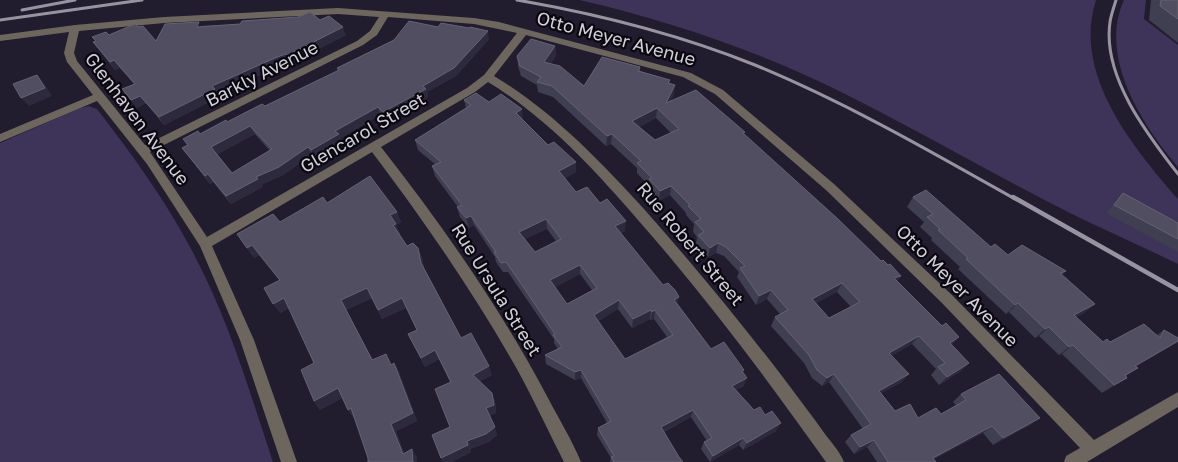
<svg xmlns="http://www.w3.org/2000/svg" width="1178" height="462" viewBox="0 0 1178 462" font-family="'Golos Text',sans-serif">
<rect width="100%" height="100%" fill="#211c2e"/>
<!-- green -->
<path fill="#3e3358" d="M579,0H1096C1072,74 1133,147 1178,199V264C1145,248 1111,233 1078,217C996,176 916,129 833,88C752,49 667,20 579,0Z
M1124,0H1146L1144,19L1178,45V167C1142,125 1098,57 1124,0Z
M89,106L97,109C131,153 164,198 190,247C227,314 249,390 273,462H0V143L80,108Z"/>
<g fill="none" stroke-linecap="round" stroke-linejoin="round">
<!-- minor -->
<path fill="#6d665e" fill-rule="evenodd" d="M338,8L474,18L499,22L691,73L723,90L834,184L952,295L1094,440L1178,392V407L1087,462H1064L1066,456L1080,448L942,303L826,190L715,94L683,77L526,35L494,76C552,111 598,159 644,209C692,263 738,319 782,376C796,395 811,414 825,434C832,443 840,452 844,462H826C767,379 706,297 638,220C593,168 547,118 488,82L475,92L381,147C443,226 501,309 548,398C559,419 572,440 581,462H564C546,427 530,391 510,357C469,286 422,218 372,152L212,246L254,340L297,462H281L240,340L200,246L147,164L97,101L0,142V134L93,95L67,62L64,53L69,32L0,41V35L75,25L164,17ZM338,14L379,17L370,31L357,41L145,145L77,61L74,53L79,31L164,23ZM388,17L474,24L517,33L484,75L467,88L207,237L150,152L363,45L377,35Z"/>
<!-- rail-far1 -->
<path stroke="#9794a2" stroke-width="3" d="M517,0C598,14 678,34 755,65C845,102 930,151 1015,199
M1116,0C1114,7 1111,15 1110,22C1102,76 1147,134 1178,174
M22,10L75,0
M0,20L142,0"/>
<!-- rail -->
<path stroke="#9794a2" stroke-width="4.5" d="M1013,197L1178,290"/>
</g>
<!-- wall -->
<path fill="#403f51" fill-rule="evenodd" d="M1151,0H1178V43L1149,20Z
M320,20L346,35L291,63L289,61L281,65L217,94L219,97L164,125L146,103L137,108L122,89L134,84L120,68L115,70L93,42L109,35L156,41L201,26Z
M489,39L456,76L427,92L428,97L386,120L380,115L341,138L342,142L315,158L312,155L283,175L261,185L263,187L231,204L213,182L210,184L182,148L187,145L183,139L200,134L265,106L338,71L337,68ZM255,134L270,151L232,173L217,154Z
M555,46L556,56L550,64L584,86L640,67V71L670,80L669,83L674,95L670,101L745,132L744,134L897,281L952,345L969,363L961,371L939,385L931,375L936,369L912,344L892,355L902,382L881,393L895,411L918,418L941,414L956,405L953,402L961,394L1030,425L993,445L983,433L934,459L936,462H877L867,447L854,454L845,442L851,435L863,429L829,382L822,386L812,378L804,363L771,326L775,317L780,314L767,299L756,305L737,277L739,272L724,256L716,253L708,257L696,244L697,237L693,232L694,224L686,215V213L670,195L659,201L648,189V185L637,173V168L611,144L606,146L553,97L538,92L537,85L521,76L518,66L517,56ZM656,118L671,133L655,140L639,127ZM837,292L851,307L829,318L816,303Z
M464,100L489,102L523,119V120L548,145L576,172L565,178L576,192L600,203L625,231L621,233L678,304L711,349L744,370L743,372L744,386L736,390L754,410L765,415L776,431L743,450L739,445L710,462L701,449L704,442L707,441L691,417L664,432L679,457L683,462H610L611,458L597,435L598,428L607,423L581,378L575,380L546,364L545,355L558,349L554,343V339L523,294L508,272H503L496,262L495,257L474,225L469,228L460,217L457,207H458L435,176L432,166L436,165L418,150L415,140L466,108ZM547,229L556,241L535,252L525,239ZM580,274L592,290L567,304L555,287ZM618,309L632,328L650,319L651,320L654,319L667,337L625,359L598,321Z
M1123,193L1178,223V252L1106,213L1116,201Z
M913,197L991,247L1008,255L1066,271L1062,275L1095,304L1084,313L1076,317L1103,342H1110L1157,335L1164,330L1178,342L1136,366L1138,368L1126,376L1127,378L1102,393L1062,354L1059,355L1039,336L1035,338L1009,312L1006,314L958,269L960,267L931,240L932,238L920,227L924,222L907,207Z
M327,203L397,212L401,222L396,225L400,234H399L407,246L418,248L422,258L424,268L461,338L492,375L480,381L495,401L496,413L489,416L497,435L489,442L470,449L471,452L452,462H443L441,458L450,427V382L439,359L425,367L408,334L417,330L406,308L382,319L372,298L346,310L373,360L391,365L394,363L399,372L417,421L396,431L404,453L417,457L368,458L354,417V418L348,410L342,398L320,410L314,401V363L289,308L280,313L279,280L259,255L254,258L237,234L280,222Z"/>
<!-- shaded-wall -->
<path fill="#2d2a3d" d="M343,27L346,35L291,63L288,55Z
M488,31L489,39L456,76L427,92L428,97L386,120L383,112L423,86Z
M555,46L556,56L544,72V62Z
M286,54L289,61L217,94L219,97L164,125L159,117L212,86Z
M114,60L120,68L115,70L110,62Z
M37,75L44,83L52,96L29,106L21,98Z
M675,85L674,95L664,113L666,103Z
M140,96L146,103L137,108L131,100Z
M378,107L380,115L341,138L342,142L315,158L311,150L335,131Z
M657,108L656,118L632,131V121Z
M522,109L523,119L518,123L516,113Z
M250,126L255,134L217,155L211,147Z
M612,134L611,144L606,146L607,136Z
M308,147L312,155L283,175L261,185L263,187L231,204L226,196L256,177Z
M576,162V172L560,181L559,171Z
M208,174L213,182L210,184L205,176Z
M671,186L670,195L659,201L660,191Z
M397,212L401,222L396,225L400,234L397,235L390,215Z
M471,216L474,225L469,228L466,218Z
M546,219L547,229L521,241L519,232Z
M626,221L625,231L615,236V226Z
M718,243L716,253L708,257L710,248Z
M252,245L259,255L254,258L247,248Z
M418,248L422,258L425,273L421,263Z
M580,265V274L551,289L550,280Z
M901,276L895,285L894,278Z
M842,283L837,292L807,308L812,299Z
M367,288L372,298L346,310L377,369L341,300Z
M771,290L767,299L756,305L759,296Z
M679,297L677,306L674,300Z
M284,298L291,307L280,313L273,304Z
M402,298L406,308L382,319L378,310Z
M619,300L618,309L594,323V315Z
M1018,303L1009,312L1006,314L1015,305Z
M1095,304L1084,313L1064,324L1074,315Z
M651,310L650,319L632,328L633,319Z
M655,310L654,319L651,320L652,312Z
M1049,327L1039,336L1035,338L1045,329Z
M919,336L912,344L883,361L889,353Z
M959,337L952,345L950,343Z
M1178,341L1168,348L1123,374L1135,366Z
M1073,345L1062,354L1059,355L1069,347Z
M435,350L439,359L425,367L421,358Z
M394,363L399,372L417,421L396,431L407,461L403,454L391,424Z
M969,363L961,371L939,385L947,377Z
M489,366L492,375L476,383L473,375Z
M581,370V378L575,380V372Z
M834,374L829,382L822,386L827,378Z
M909,374L902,382L872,398L879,391Z
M747,378L744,386L729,394L732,386Z
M1127,378L1115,386L1102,393L1114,385Z
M338,388L344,397L320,410L314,401Z
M492,393L495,401L496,413L489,416L486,408Z
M351,408L357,416L354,418L348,410Z
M693,410L691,417L659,434L661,427Z
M1040,418L1030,425L993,445L1003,438Z
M781,423L776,431L743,450L747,443Z
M992,426L983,433L929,462L933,458Z
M495,427L497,435L489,442L470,449L467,441Z
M743,438L739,445L710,462L713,456Z
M874,440L867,447L854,454L860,447Z
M468,445L471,452L452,462H443L441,458Z
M412,449L417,457V462H413Z"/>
<!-- building -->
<path fill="#504e60" stroke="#646273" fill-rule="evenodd" d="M1161,0H1178V19L1160,6Z
M310,12L320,20L329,16L343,27L288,55L286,54L277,57L212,86L215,89L159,117L140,96L131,100L122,89L135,84L114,60L110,62L93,42L96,41L92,37L106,32L109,35L135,24L138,27L143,26L156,41L165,24L199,22L197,27L240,24L242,21L298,17Z
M409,21L438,27L441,23L469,28L470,27L488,31L454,68L423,86L426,89L383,112L378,107L335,131L339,134L311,150L308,147L279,167L256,177L258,179L226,196L208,174L205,176L182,148L188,145L183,139L198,131L200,134L226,120L227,122L262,104L265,106L339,70L337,68L394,40ZM250,126L272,149L232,173L211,147Z
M531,39L555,46L544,62L560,66L584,86L602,57L640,67L638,71L670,80L668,83L675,85L666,103L696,90L745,132L743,133L838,219L881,261L883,260L888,265L890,264L901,276L894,278L942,326L946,323L959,337L950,343L969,363L947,377L938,367L945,363L919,336L889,353L909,374L879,391L895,411L910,404L918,418L936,408L941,414L966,400L961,394L999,374L1040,418L1003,438L992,426L933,458L936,462H888L874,440L860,447L851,435L871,424L834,374L827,378L817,370L809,355L775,317L788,310L771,290L759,296L740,268L745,266L726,247L718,243L710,248L698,235L704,232L695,222L701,219L688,206L690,205L671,186L660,191L649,179L652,178L637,163L641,161L612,134L607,136L552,86L537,82L541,77L520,66L517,56ZM657,108L679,129L655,140L632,121ZM842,283L860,302L829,318L812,299Z
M37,75L45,88L21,98L13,84Z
M476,93L489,102L501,94L522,109L516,113L548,145L554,142L576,162L559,171L576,192L587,187L600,203L607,199L626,221L615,226L663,285L668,283L675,290L679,297L674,300L711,349L724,342L744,370L742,371L747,378L732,386L754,410L760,407L765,415L772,411L781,423L747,443L743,438L713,456L704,442L712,438L693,410L661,427L679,457L683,462H614L611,457L614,456L598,428L611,421L581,370L575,372L545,355L562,347L553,335L555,334L522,285L506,262L501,263L494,252H496L471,216L466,218L457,207L462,205L432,166L441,162L415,140L471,105L464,100ZM546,219L561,239L535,252L519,232ZM580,265L597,288L567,304L550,280ZM619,300L633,319L651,310L652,312L655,310L673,335L625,359L594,315Z
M370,176L397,212L390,215L396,224L393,225L407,246L413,243L418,248L421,263L461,338L471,333L489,366L473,375L492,393L494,405L486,408L495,427L486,434L467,441L468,445L441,458L432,435L450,427L435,389L451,382L435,350L421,358L408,334L417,330L402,298L378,310L367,288L341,300L372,360L386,354L391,365L394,363L413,413L391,424L403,454L412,449L413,462H368V458L351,408L348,410L338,388L314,401L301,370L314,363L284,298L273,304L264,288L280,280L252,245L247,248L237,234L273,214L280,222L323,197L327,203Z
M926,190L991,247L995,244L1008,255L1022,245L1066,271L1060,273L1095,304L1074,315L1103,342L1107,339L1110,342L1144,324L1160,338L1164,330L1178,338V341L1135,366L1138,368L1125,375L1127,378L1114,385L1073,345L1069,347L1049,327L1045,329L1018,303L1015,305L966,259L968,258L938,230L940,229L927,217L933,214L913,197Z
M1123,193L1178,223V239L1114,205Z"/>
<g text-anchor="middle" stroke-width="4.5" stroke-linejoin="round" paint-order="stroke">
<!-- street labels -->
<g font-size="18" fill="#d2cfdb" stroke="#0a080f">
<text transform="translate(616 39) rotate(15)" y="6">Otto Meyer Avenue</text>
<text transform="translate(262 74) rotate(-27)" y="6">Barkly Avenue</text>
<text transform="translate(137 119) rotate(53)" y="6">Glenhaven Avenue</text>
<text transform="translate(363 133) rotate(-30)" y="6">Glencarol Street</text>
<text transform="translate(690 244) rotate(50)" y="6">Rue Robert Street</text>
<text transform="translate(957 286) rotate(45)" y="6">Otto Meyer Avenue</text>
<text transform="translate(496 290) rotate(58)" y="6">Rue Ursula Street</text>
</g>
</g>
</svg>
